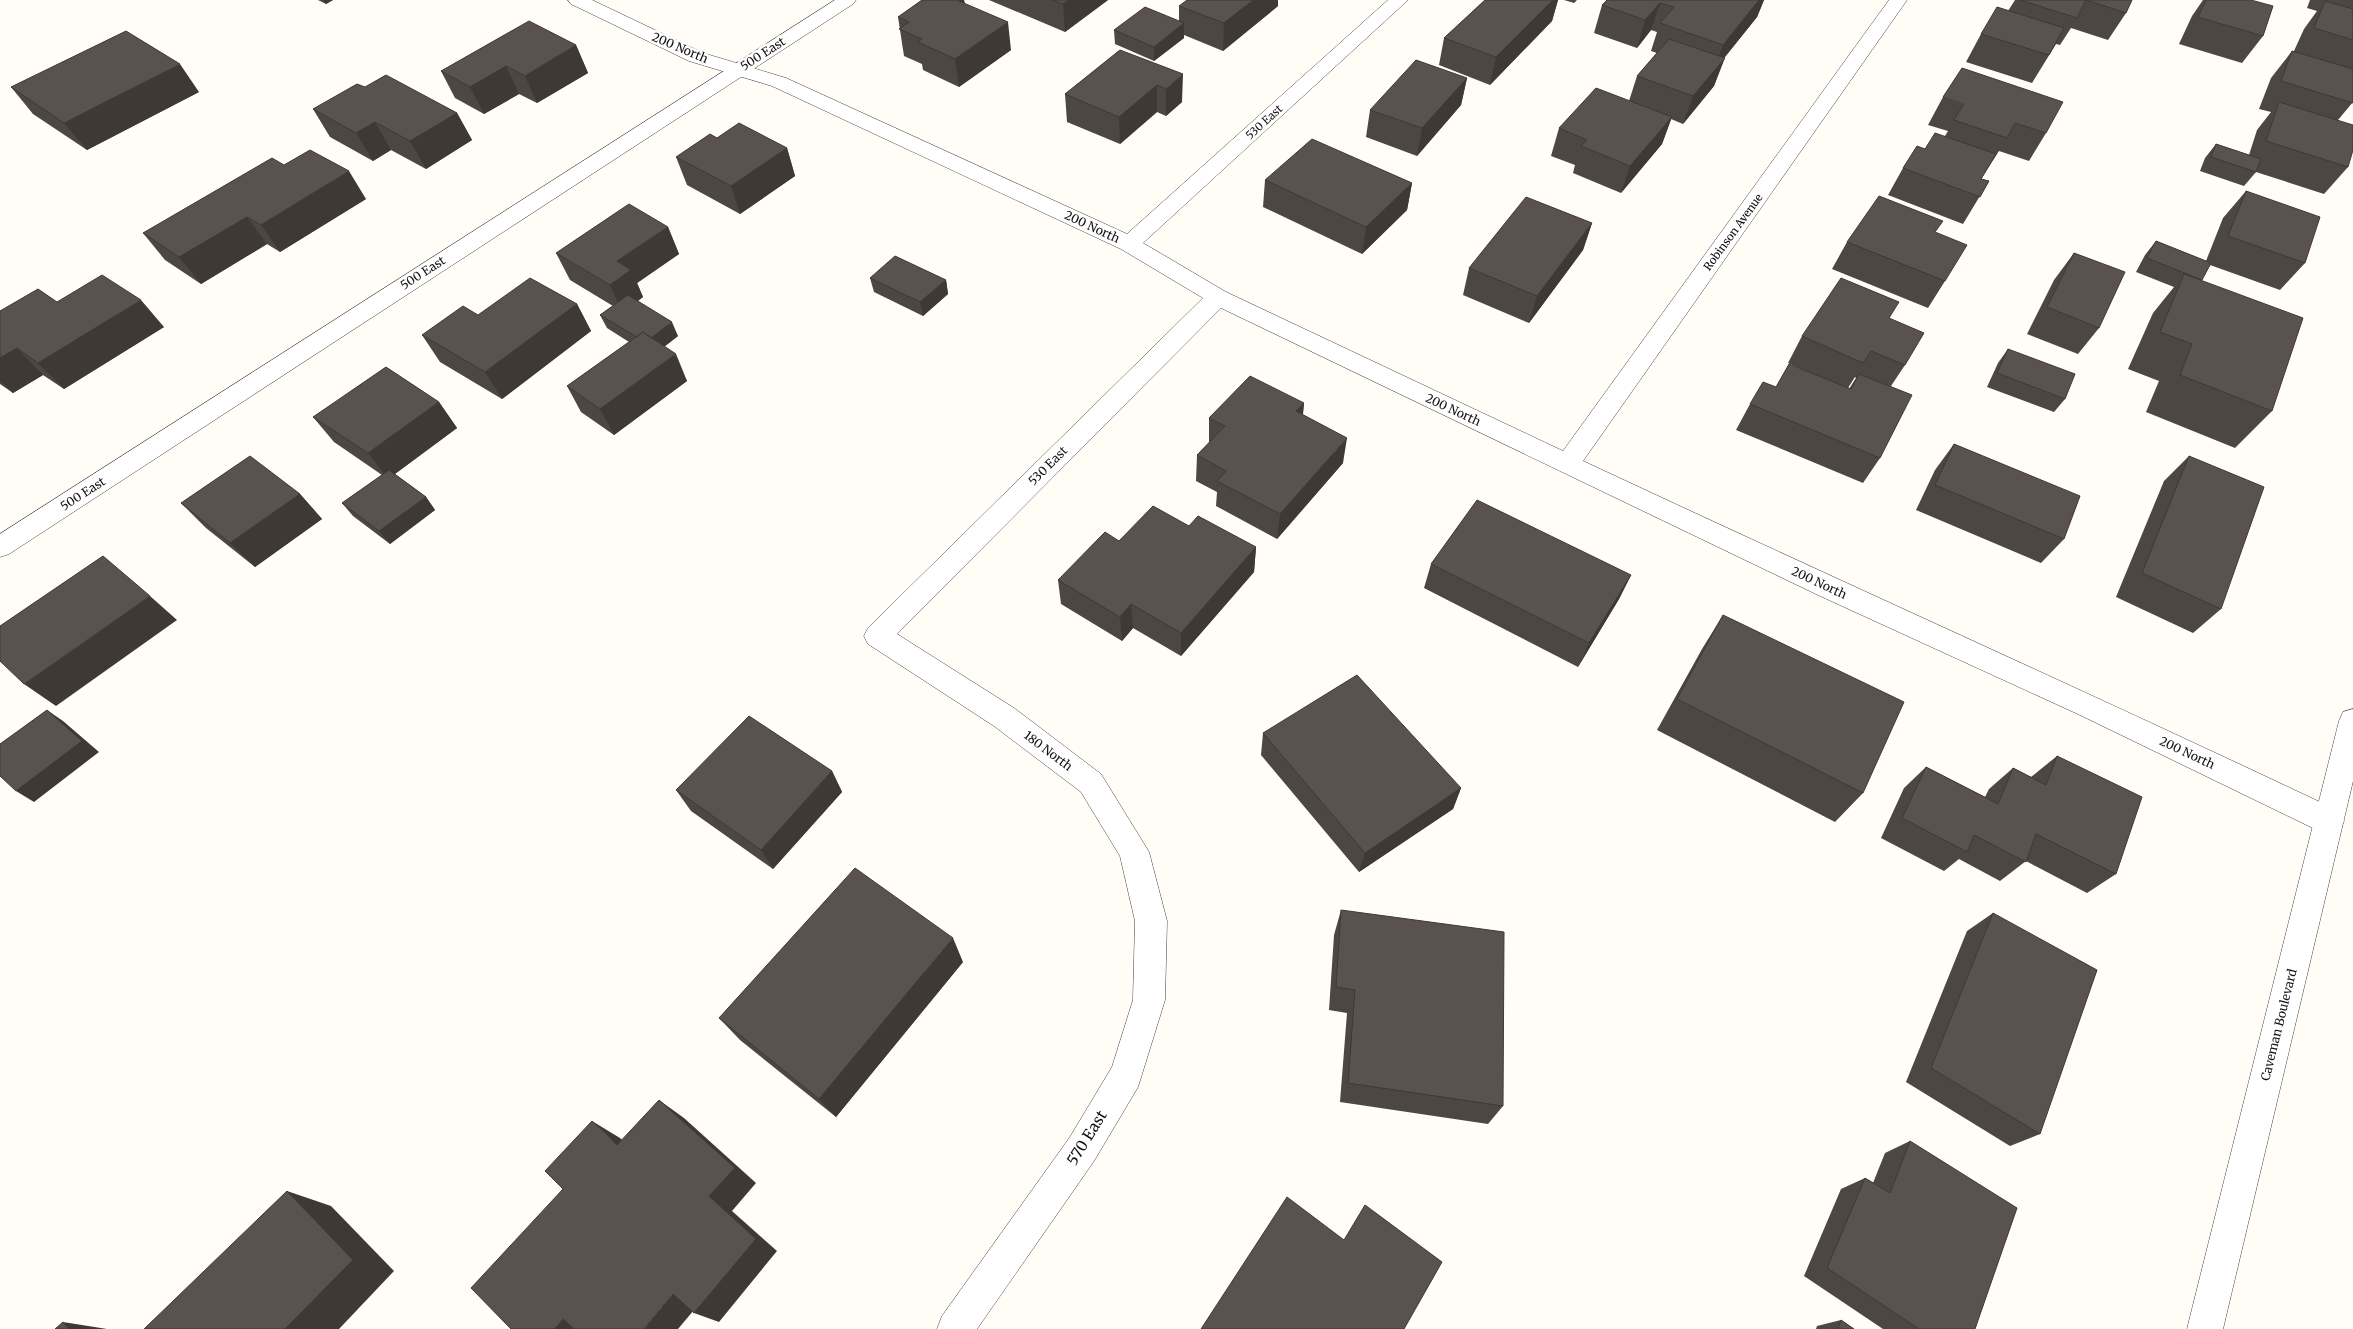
<svg xmlns="http://www.w3.org/2000/svg" width="2353" height="1329" viewBox="0 0 2353 1329" font-family="Merriweather,serif">
<rect width="100%" height="100%" fill="#fffdf5"/>
<g fill="none" stroke-linecap="round" stroke-linejoin="round">
<!-- minor casing -->
<g stroke="#444" stroke-width="1">
<path id="minor" d="M568,0H592L703,53L786,78L1127,234L1388,0H1408L1143,243L1226,292L1563,451L1889,0H1907L1583,461C1835,579 2088,692 2339,811L2344,821L2339,831L2329,834L2319,831L2080,715L1818,595L1221,308L897,634L1014,708L1101,774L1149,852L1167,921L1165,1000L1138,1087L1094,1161L977,1329H937L942,1316L1070,1137L1112,1067L1133,1000L1135,921L1120,856L1081,792L994,726L868,644L864,636L868,628L1203,298L1121,249L772,86L689,61L571,4Z"/>
</g>
<!-- tertiary casing -->
<g stroke="#444" stroke-width="1">
<path id="tertiary" d="M835,0H856L853,4L9,554L0,557V534Z
M2353,709V781L2223,1329H2187L2339,721L2343,712Z"/>
</g>
<!-- minor -->
<use href="#minor" fill="#fff" fill-rule="evenodd"/>
<!-- tertiary -->
<use href="#tertiary" fill="#fff" fill-rule="evenodd"/>
</g>
<!-- wall -->
<path fill="#4d4742" fill-rule="evenodd" d="M318,0H333L326,4Z
M922,0H964L965,4L1011,50L959,87L923,70L922,64L904,56L898,17Z
M989,0H1108L1065,32Z
M1485,0H1558L1552,21L1490,85L1439,65L1444,38Z
M1564,0H1577L1574,3Z
M1607,0H1764L1757,17L1724,58L1714,86L1683,124L1671,119L1662,144L1621,193L1573,173L1575,165L1551,156L1559,128L1629,101L1637,76L1657,53L1651,51L1657,32L1651,30L1637,48L1594,33L1602,5Z
M2015,0H2132L2126,13L2108,40L2071,28L2060,45L2056,44L2032,83L1966,62L1981,34L2008,11Z
M2203,0H2251L2263,36L2242,63L2179,44L2192,16Z
M2310,0H2353V102L2338,120L2348,167L2324,194L2256,172L2244,186L2200,171L2205,158L2216,144L2249,155L2257,130L2271,112L2259,109L2271,78L2292,51H2294L2304,29L2317,11L2307,8Z
M1179,6H1278L1223,51L1184,35V38L1154,61L1115,44L1114,30L1179,21Z
M576,45L588,73L537,103L519,94L484,114L455,98L441,71Z
M1120,50L1182,102L1166,116L1157,112L1120,144L1067,122L1065,94Z
M1467,78L1461,105L1417,156L1366,137L1370,110Z
M11,87L199,92L87,150L33,114Z
M365,87L457,113L472,140L426,169L391,150L373,161L330,137L313,109Z
M1943,97L2046,133L2029,161L1999,151L1981,179L1989,181L1963,224L1888,195L1903,168L1925,149L1945,136L1948,131L1928,125Z
M787,148L795,176L740,214L687,185L676,157Z
M284,165L366,199L280,252L267,244L201,284L165,260L143,233Z
M1265,180L1412,183L1407,210L1362,254L1263,207Z
M2246,191L2305,263L2280,290L2210,265L2201,281L2272,411L2235,448L2146,412L2159,381L2128,369L2153,313L2174,287L2136,272L2145,255L2156,241L2206,261L2223,218Z
M1592,223L1583,250L1529,323L1463,295L1469,268Z
M668,227L679,254L637,283L643,297L638,301L678,336L664,347L687,381L614,435L581,412L567,386L629,342L607,328L600,315L613,306L570,280L556,253Z
M1935,232L1945,281L1928,308L1832,269L1847,242Z
M2074,253L2099,328L2078,354L2027,334L2054,280Z
M870,278L946,280L948,294L923,316L874,292Z
M57,302L164,327L64,389L43,375L13,393L0,384V311Z
M577,304L591,331L502,399L440,362L422,335Z
M1889,318L1905,365L1891,386L1880,458L1863,483L1736,430L1750,404L1776,387L1812,374L1788,363L1802,336ZM1855,377L1856,378L1849,389L1848,388Z
M2008,349L2065,399L2054,412L1987,387L1998,363Z
M439,402L457,428L395,474L426,497L435,510L390,544L353,516L342,503L382,475L334,442L313,417Z
M1304,403L1303,415L1343,463L1277,539L1216,506L1217,492L1196,481L1197,455L1209,443V418Z
M1954,444L2064,539L2041,563L1916,510L1935,470Z
M2189,456L2221,609L2193,633L2116,597L2164,481Z
M300,494L322,519L255,567L206,528L181,503Z
M1189,526L1256,547L1254,572L1181,656L1133,628L1122,641L1061,604L1058,580L1119,541Z
M1431,564L1631,575L1619,599L1578,667L1424,588Z
M1723,615L1863,793L1835,822L1657,730L1702,649Z
M1263,733L1461,788L1453,809L1359,872L1261,755Z
M2057,756L2116,874L2087,893L2026,861L2000,881L1959,859L1944,871L1881,838L1904,788L1926,767L1985,797L1989,789L2013,768L2031,777Z
M832,771L842,792L773,869L691,811L676,790Z
M1341,910L1503,1106L1488,1124L1340,1102L1347,1013L1329,1010L1334,935Z
M1993,913L2040,1134L2010,1146L1906,1082L1967,931Z
M963,962L836,1117L740,1040L719,1018Z
M1910,1141L1975,1329H1883L1804,1276L1841,1189L1865,1178L1873,1183L1885,1153Z
M1841,1320L1854,1329H1816L1817,1326Z"/>
<!-- shaded-wall -->
<path fill="#3f3936" d="M323,0H333L326,4Z
M961,0H964L968,25L959,1Z
M1069,0H1108L1065,32L1063,4Z
M1253,0H1278V6L1223,51L1224,23Z
M1553,0H1558L1552,21L1490,85L1496,57Z
M1759,0H1764L1757,17L1713,72L1723,45Z
M1660,3L1651,30L1637,48L1645,20Z
M1008,22L1011,50L959,87L955,59Z
M1184,23V38L1154,61V47Z
M576,45L588,73L537,103L525,76Z
M1725,58L1714,86L1683,124L1693,96Z
M180,64L199,92L87,150L64,123Z
M506,66L519,94L484,114L470,87Z
M1183,74L1182,102L1166,116V89Z
M1467,78L1461,105L1417,156L1422,128Z
M1157,85V112L1120,144L1119,117Z
M457,113L472,140L426,169L410,141Z
M1672,117L1662,144L1621,193L1630,166Z
M375,122L391,150L373,161L356,133Z
M787,148L795,176L740,214L731,186Z
M349,171L366,199L280,252L261,225Z
M1412,183L1407,210L1362,254L1366,227Z
M247,217L267,244L201,284L179,257Z
M1592,223L1583,250L1529,323L1537,296Z
M668,227L679,254L637,283L643,297L622,312L610,285L617,261Z
M946,280L948,294L923,316L920,302Z
M141,300L164,327L64,389L38,363Z
M577,304L591,331L502,399L485,372Z
M672,322L678,336L652,356L646,342Z
M17,348L43,375L13,393L0,381V358Z
M676,354L687,381L614,435L600,409Z
M439,402L457,428L388,479L368,453Z
M1304,403L1301,429L1296,411Z
M1347,438L1343,463L1277,539L1280,514Z
M300,494L322,519L255,567L230,543Z
M426,497L435,510L390,544L379,531Z
M1256,547L1254,572L1181,656V633Z
M1631,575L1619,599L1578,667L1589,643Z
M150,596L177,620L56,706L24,684Z
M1131,604L1133,628L1122,641L1120,617Z
M47,710L63,721L99,752L34,802L16,791Z
M832,771L842,792L773,869L761,850Z
M1461,788L1453,809L1359,872L1365,853Z
M953,938L963,962L836,1117L819,1099Z
M659,1100L684,1118L756,1183L732,1211L777,1251L719,1322L694,1313L709,1196Z
M592,1121L620,1138L644,1161L617,1145Z
M287,1191L331,1206L394,1271L339,1329H285Z
M673,1294L699,1304L678,1329H644Z
M563,1319L593,1329H554Z
M63,1322L107,1329H68Z"/>
<!-- building -->
<path fill="#5a524d" stroke="#3f3936" d="M922,0H961L959,1L1008,22L955,59L918,42L922,39L899,29L909,22L898,17Z
M1052,0H1069L1063,4Z
M1187,0H1253L1224,23L1179,6Z
M1485,0H1553L1496,57L1444,38Z
M1607,0H1759L1723,45L1660,23L1674,7L1660,3L1645,20L1602,5Z
M2020,0H2132L2126,13L2086,0L2077,18Z
M2206,0H2251L2273,6L2263,36L2198,17Z
M2325,1L2353,9V40L2314,28Z
M1145,7L1184,23L1154,47L1114,30Z
M1997,7L2064,28L2049,55L1981,34Z
M529,21L576,45L525,76L506,66L470,87L441,71Z
M126,31L180,64L64,123L11,87Z
M1669,39L1725,58L1693,96L1637,76Z
M1120,50L1183,74L1166,89L1157,85L1119,117L1065,94Z
M2292,51L2353,69V103L2281,81Z
M1416,60L1467,78L1422,128L1370,110Z
M1962,68L2063,102L2046,133L2015,123L2007,138L1954,120L1964,104L1943,97Z
M386,75L457,113L410,141L375,122L356,133L313,109L357,84L365,87Z
M1596,88L1672,117L1630,166L1581,146L1587,140L1559,128Z
M2279,102L2353,125V150L2348,167L2266,141Z
M739,123L787,148L731,186L676,157L710,134L717,138Z
M1935,133L1996,154L1981,179L1989,181L1980,197L1903,168L1917,146L1925,149Z
M1312,139L1412,183L1366,227L1265,180Z
M2216,144L2261,159L2256,172L2211,157Z
M310,150L349,171L261,225L247,217L179,257L143,233L272,158L284,165Z
M2246,191L2320,217L2305,263L2228,236Z
M1879,196L1943,221L1935,232L1967,245L1945,281L1847,242Z
M1526,197L1592,223L1537,296L1469,268Z
M629,204L668,227L617,261L631,270L610,285L556,253Z
M2156,241L2211,263L2202,280L2147,258Z
M2074,253L2125,272L2099,328L2047,307Z
M895,256L946,280L920,302L870,278Z
M2184,274L2303,318L2272,411L2180,375L2192,344L2160,332Z
M102,275L141,300L38,363L17,348L0,358V311L38,289L57,302Z
M530,278L577,304L485,372L422,335L463,306L478,315Z
M1841,278L1899,302L1889,318L1924,333L1905,365L1871,351L1863,363L1802,336Z
M628,295L672,322L651,338L643,332L637,337L600,315Z
M643,332L676,354L600,409L567,386Z
M2008,349L2075,374L2065,399L1997,373Z
M1789,364L1851,389L1859,374L1912,395L1880,458L1750,404L1763,382L1776,387Z
M386,367L439,402L368,453L313,417Z
M1250,376L1304,403L1296,411L1347,438L1280,514L1217,481L1226,471L1197,455L1225,426L1209,418Z
M1954,444L2080,496L2064,539L1935,485Z
M250,456L300,494L230,543L181,503Z
M2189,456L2264,487L2221,609L2142,573Z
M389,470L426,497L379,531L342,503Z
M1477,500L1631,575L1589,643L1431,564Z
M1153,506L1189,526L1198,516L1256,547L1181,633L1131,604L1120,617L1058,580L1105,532L1119,541Z
M103,556L150,596L24,684L0,661V626Z
M1723,615L1904,702L1863,793L1677,699Z
M1357,675L1461,788L1365,853L1263,733Z
M47,710L82,741L16,791L0,776V744Z
M749,716L832,771L761,850L676,790Z
M2057,756L2142,797L2116,874L2036,834L2026,862L1974,835L1967,852L1902,818L1926,767L1998,804L2013,768L2046,785Z
M855,868L953,938L819,1099L719,1018Z
M1341,910L1504,932L1503,1106L1348,1083L1355,990L1336,987Z
M1993,913L2097,970L2040,1134L1931,1068Z
M659,1100L735,1168L709,1196L756,1239L694,1313L673,1294L644,1329H574L563,1319L554,1329H511L471,1288L563,1189L545,1171L592,1121L617,1145Z
M1910,1141L2017,1208L1975,1329H1919L1827,1268L1865,1178L1890,1193Z
M287,1191L353,1260L285,1329H144Z
M1287,1197L1344,1240L1365,1205L1442,1262L1404,1329H1201Z
M1841,1320L1854,1329H1838Z
M63,1322L68,1329H55Z"/>
<g text-anchor="middle" stroke-width="5" stroke-linejoin="round" paint-order="stroke">
<!-- far-street labels -->
<g font-size="11" fill="#111" stroke="#fff">
<text transform="translate(1264 122) rotate(-42)" y="4">530 East</text>
<text transform="translate(1733 232) rotate(-54)" y="4">Robinson Avenue</text>
</g>
<!-- street labels -->
<g font-size="12" fill="#111" stroke="#fff">
<text transform="translate(680 48) rotate(23)" y="4">200 North</text>
<text transform="translate(763 54) rotate(-33)" y="4">500 East</text>
<text transform="translate(1092 227) rotate(25)" y="4">200 North</text>
<text transform="translate(423 273) rotate(-33)" y="4">500 East</text>
<text transform="translate(1453 410) rotate(25)" y="4">200 North</text>
<text transform="translate(1048 466) rotate(-45)" y="4">530 East</text>
<text transform="translate(83 494) rotate(-33)" y="4">500 East</text>
<text transform="translate(1819 583) rotate(25)" y="4">200 North</text>
<text transform="translate(1048 751) rotate(37)" y="4">180 North</text>
<text transform="translate(2187 753) rotate(25)" y="4">200 North</text>
<text transform="translate(2279 1025) rotate(-76)" y="4">Caveman Boulevard</text>
</g>
<!-- near-street labels -->
<g font-size="15" fill="#111" stroke="#fff">
<text transform="translate(1087 1138) rotate(-58)" y="5">570 East</text>
</g>
</g>
</svg>
